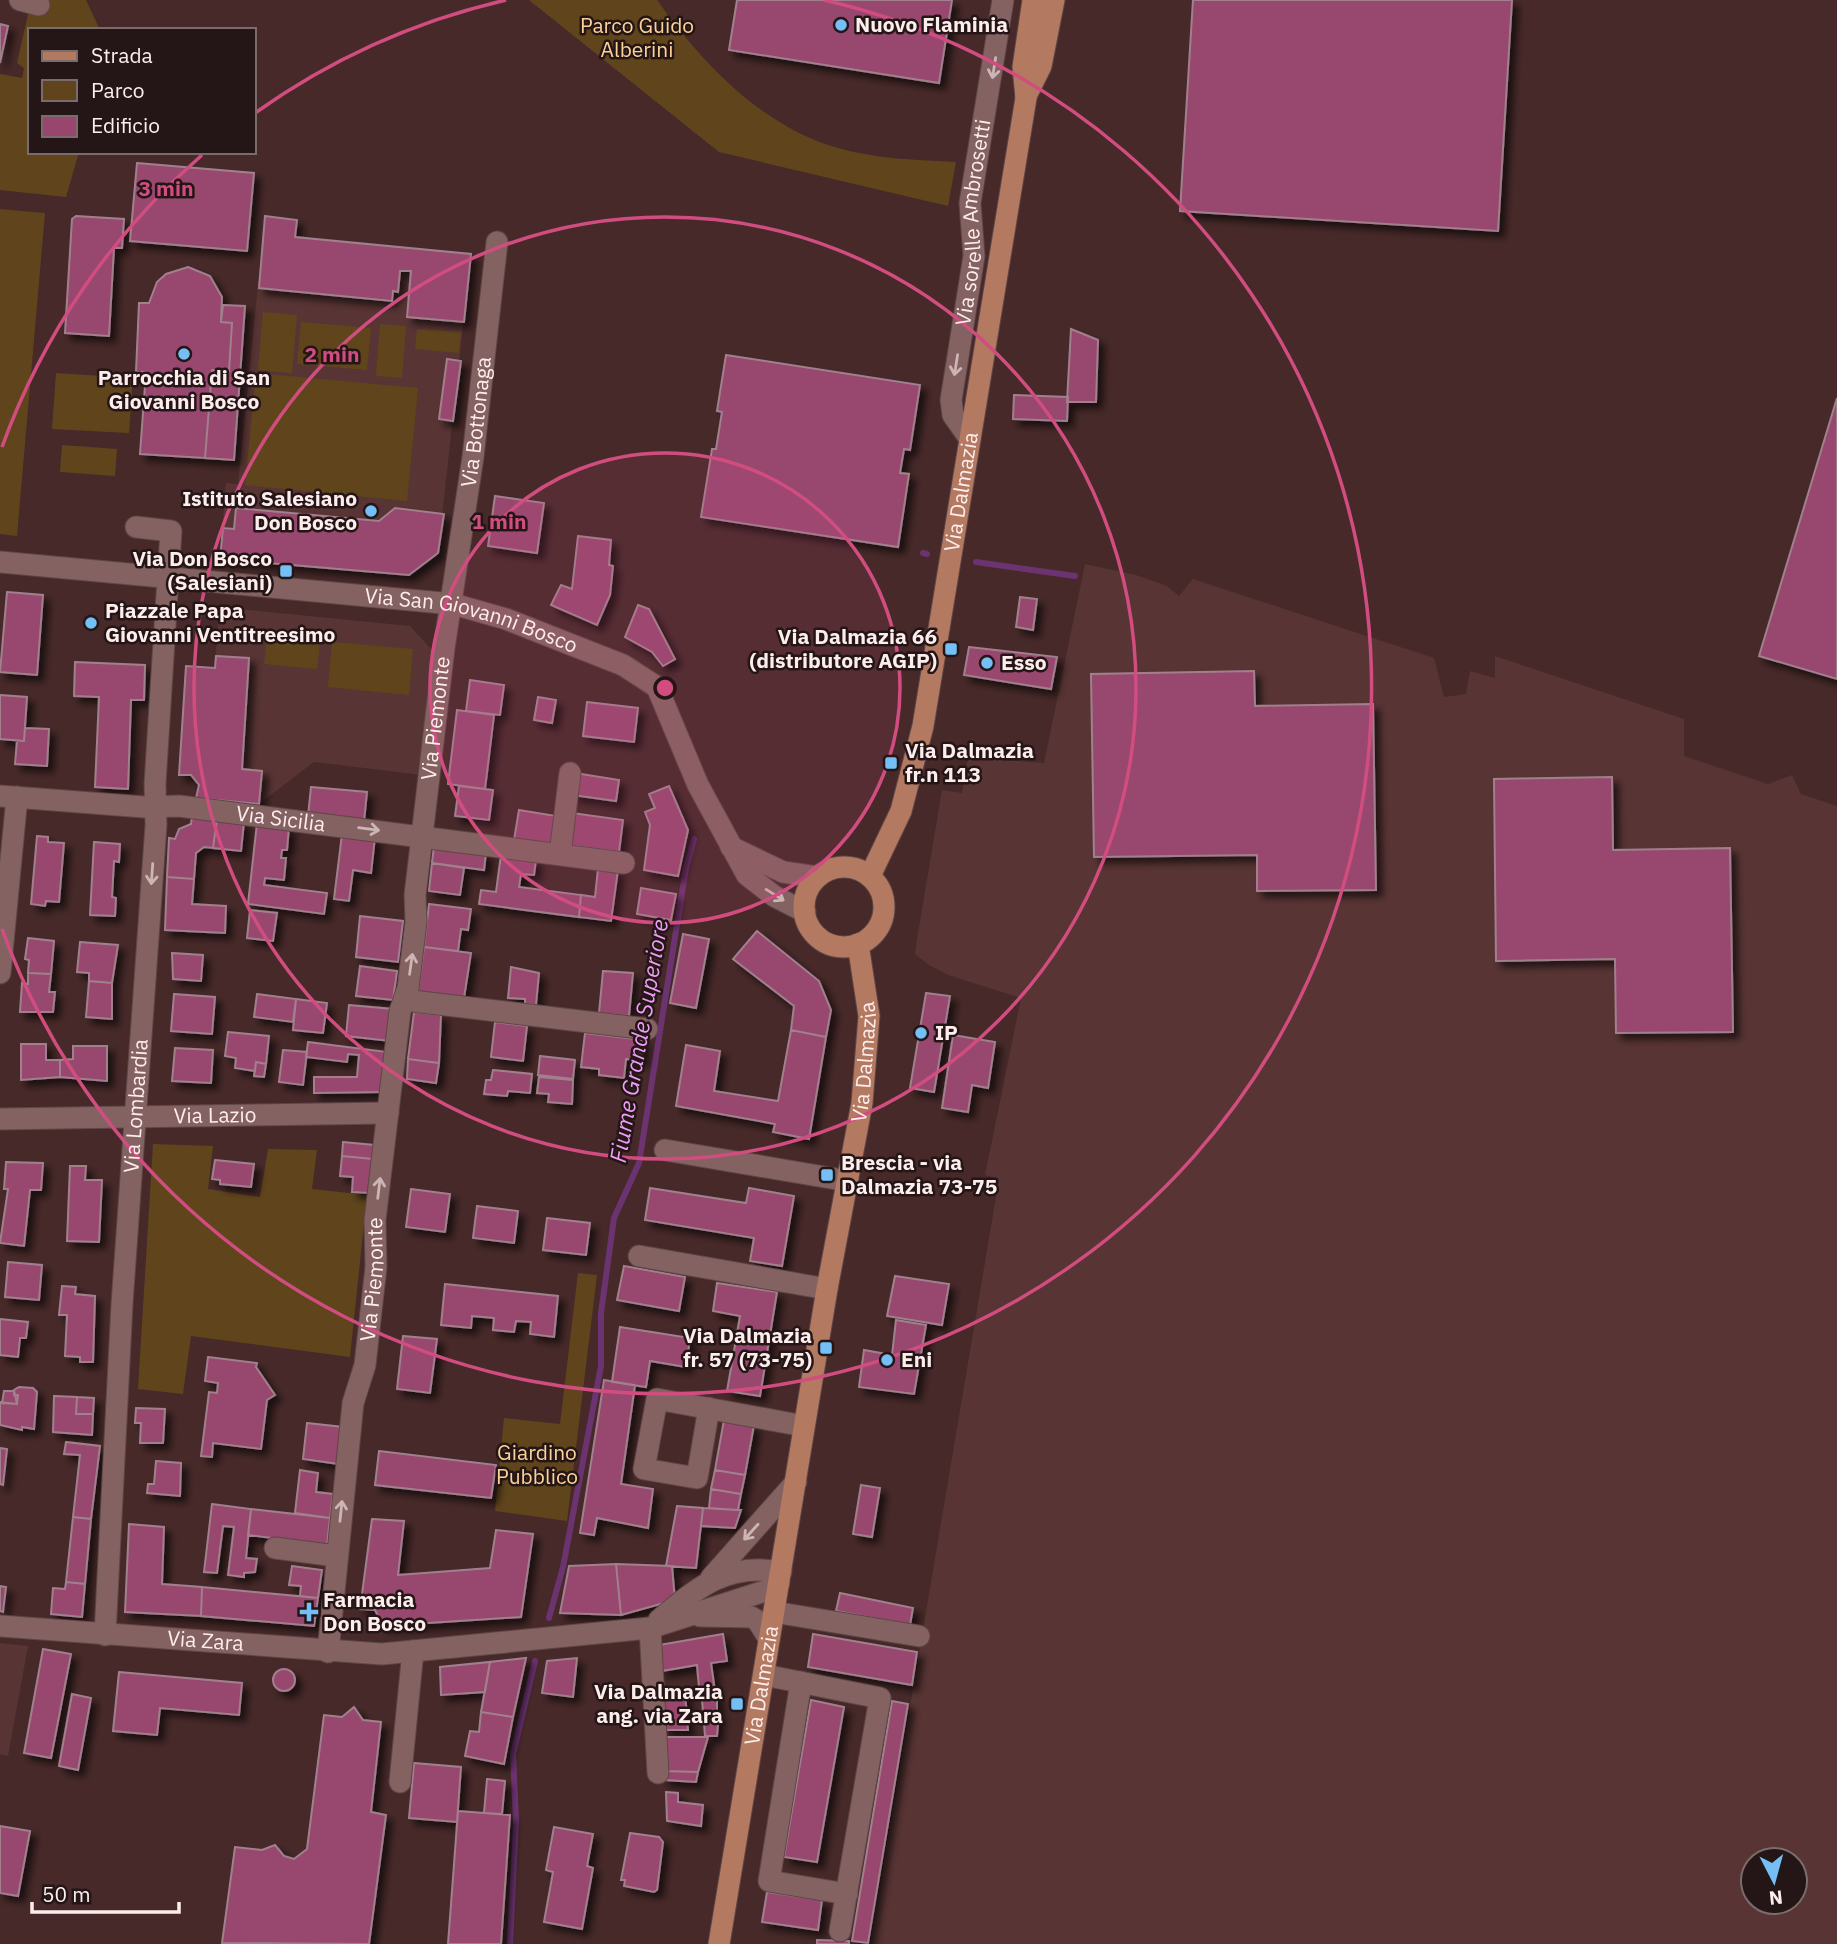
<svg xmlns="http://www.w3.org/2000/svg" width="1837" height="1944" viewBox="0 0 1837 1944" font-family="'IBM Plex Sans',sans-serif">
<defs>
<filter id="shadow"><feDropShadow dx="6" dy="6" stdDeviation="3.5" flood-color="#0009"/></filter>
</defs>
<rect width="100%" height="100%" fill="#472929"/>
<!-- built -->
<path fill="#583434" fill-rule="evenodd" d="M265,216L297,220L296,237L471,254L438,553L409,575L220,559L226,483L238,484Z
M1085,564L1136,575L1167,586L1179,596L1193,579L1434,658L1444,697L1466,694L1470,671L1495,678V656L1684,719V756L1768,784L1792,775L1801,794L1837,806V1944H870L999,1179L985,1175L1021,998L948,975L929,965L915,954L918,933L942,790L962,793L968,757L1044,763ZM1753,1860H1795V1902H1753Z
M219,607L410,626L434,652L422,775L314,762L259,804L196,798L199,784L191,775H179L186,666L215,668Z
M0,1643L28,1646L8,1756L0,1754Z"/>
<!-- green -->
<path fill="#60451c" d="M41,0H86L100,30H30V152H79L66,197L0,190V74L22,78L24,68L17,63L29,10Z
M529,0H657C701,62 762,127 838,148C876,159 916,160 956,162L948,206L719,152Z
M0,209L45,213L17,536L0,534Z
M263,312L297,315L292,373L258,370Z
M301,322L371,328L367,370L297,364Z
M380,324L406,326L402,378L376,376Z
M417,329L461,332L459,353L415,349Z
M56,373L133,378L129,433L52,429Z
M256,373L418,388L407,501L245,485Z
M62,445L117,449L115,476L60,472Z
M267,638L320,642L317,669L264,664Z
M332,642L413,649L409,695L328,687Z
M153,1144L213,1146L208,1189L260,1197L268,1149L317,1150L312,1189L367,1195L350,1357L191,1336L183,1394L138,1389Z
M578,1273L597,1275L567,1521L495,1511L504,1418L560,1424Z"/>
<g fill="none" stroke-linecap="round" stroke-linejoin="round">
<!-- stream -->
<path stroke="#6c3371" stroke-width="6" d="M923,553L927,554
M976,562L1075,576
M549,1618L563,1567L601,1366V1313L614,1218L639,1163L686,868L694,839
M510,1944L516,1821L513,1754L535,1661"/>
</g>
<!-- building -->
<path fill="#98466e" stroke="#a1808d" stroke-width="2" filter="url(#shadow)" d="M737,0H952L939,83L729,50Z
M1193,0H1512L1498,231L1180,211Z
M0,24L8,26L0,63Z
M137,163L254,173L247,251L130,241Z
M76,216L124,219L122,248H114L109,336L65,333L72,219Z
M265,216L297,220L295,237L471,254L464,322L407,317L411,271H400L398,292L393,291L392,301L259,288Z
M188,267L210,276L222,297L221,322L232,323L229,371L212,370L205,458L140,454L146,372H136L139,303H149L157,282L166,274Z
M223,305L245,306L234,460L205,458L212,370L229,371L232,323L221,322Z
M1071,329L1098,340L1096,402H1067Z
M726,355L920,385L910,450L904,449L900,473L909,474L898,547L701,517L712,449H716L722,412L717,411Z
M447,359L461,361L453,421L439,419Z
M1014,395L1068,397L1067,421L1013,419Z
M1837,398V679L1759,656Z
M495,496L544,503L537,553L488,546Z
M236,508L379,521L395,508L444,514L438,553L409,575L220,559L223,528L234,529Z
M578,536L611,540L609,565L613,566L610,595L597,625L551,605L561,585L572,589Z
M7,592L43,595L37,675L0,672Z
M1020,597L1037,599L1033,630L1016,627Z
M638,605L649,609L675,659L663,666L652,652L625,637Z
M969,647L1057,657L1051,689L964,675Z
M216,656L249,658L242,769L262,771L259,804L196,798L199,785L191,775H179L186,666L215,668Z
M75,662L145,665L144,700H131L128,789L95,787L99,697L74,696Z
M1254,671L1255,706L1373,704L1376,890L1257,891V855L1094,857L1091,674Z
M470,680L504,685L500,715L466,711Z
M0,695L27,697L24,741L0,739Z
M538,697L556,700L552,723L534,720Z
M587,702L638,708L634,742L583,736Z
M457,710L494,715L485,789L448,784Z
M25,728L49,729L47,766L15,764L17,741H24Z
M575,773L619,780L616,801L572,795Z
M1612,777L1613,850L1730,848L1733,1032L1616,1033L1615,959L1496,961L1494,779Z
M459,786L493,790L489,820L455,816Z
M669,786L688,830L678,876L644,870L650,825L645,812L655,808L649,794Z
M311,787L367,792L364,822L308,816Z
M519,810L556,816L552,845L514,840Z
M572,813L623,820L619,852L567,845Z
M192,816L217,819L213,848L204,847L196,853L194,879L167,877L169,838L175,839L179,829L191,824Z
M217,819L244,822L241,851L213,848Z
M257,823L289,827L287,850H282L281,858H286L284,880L265,878L264,885L327,893L324,914L248,904Z
M342,834L375,837L371,873L353,870L349,901L334,899Z
M37,836L48,837V842L64,843L59,902L46,901L45,906L31,904Z
M94,842L120,844L119,862L114,861L112,897L116,898L115,916L90,915Z
M434,846L486,853L484,870L432,863Z
M501,855L536,860L534,875L521,874L519,887L581,895L579,917L479,904L481,890L496,892Z
M432,863L464,868L460,895L429,891Z
M598,868L618,870L611,921L579,917L581,895L595,897Z
M167,877L194,879L192,904L226,906L225,933L165,930Z
M641,888L676,894L671,920L637,914Z
M429,904L471,909L468,930L461,929L458,951L424,947Z
M250,910L277,913L273,941L247,938Z
M360,916L403,921L398,962L356,957Z
M757,931L819,981L831,1010L826,1037L791,1030L794,1006L733,959Z
M683,934L709,939L696,1008L670,1003Z
M28,938L54,941L51,974L28,973L29,960L25,959Z
M80,942L118,945L112,983L89,981V973L77,972Z
M424,947L471,953L464,998L418,992Z
M172,953L203,955L201,981L173,979Z
M360,966L397,971L393,1000L356,996Z
M511,967L539,973L536,1005L525,1004V999L508,998Z
M603,971L633,973L629,1016L599,1013Z
M28,973L51,974L49,992H55L53,1012H20L22,983L28,984Z
M89,981L112,983V1019L86,1017Z
M926,993L950,996L934,1092L910,1088Z
M174,994L215,997L212,1034L171,1031Z
M257,994L296,999L293,1022L254,1017Z
M296,999L327,1003L323,1033L293,1030Z
M349,1005L393,1009L390,1041L346,1036Z
M414,1012L441,1015L439,1063L408,1059Z
M495,1022L527,1026L523,1061L491,1057Z
M791,1030L826,1037L809,1139L773,1132L775,1124L676,1106L686,1045L720,1051L714,1091L778,1101Z
M228,1032L269,1036L266,1064L256,1062L255,1071L235,1068L236,1058L225,1056Z
M585,1033L643,1040L641,1061L626,1059L624,1078L599,1075V1069L581,1067Z
M953,1035L995,1042L988,1088L972,1085L968,1112L942,1108Z
M308,1042L387,1052L383,1092L314,1093V1077H357L359,1055L348,1054L347,1062L306,1057Z
M21,1044H46V1060H60V1077L21,1080Z
M73,1046H107V1081L60,1077V1060L73,1059Z
M175,1048L213,1050L211,1083L172,1081Z
M283,1050L307,1052L303,1085L279,1082Z
M540,1056L575,1060L573,1079L538,1075Z
M408,1059L439,1063L436,1083L407,1079Z
M256,1062L266,1064L264,1077L254,1076Z
M493,1070L532,1074L530,1093L508,1091L507,1096L484,1094L486,1080H491Z
M539,1077L573,1080L572,1104L548,1102L549,1094L537,1093Z
M343,1142L374,1145L373,1159L342,1156Z
M342,1156L373,1159L370,1193L352,1192L353,1177L340,1176Z
M215,1160L254,1164L251,1187L220,1184V1180L212,1179Z
M6,1162L43,1163L41,1190H30L24,1246L0,1243L8,1189H4Z
M70,1166H86L85,1180H102L99,1242L67,1241Z
M650,1188L746,1203L749,1188L794,1196L782,1266L750,1261L754,1238L645,1220Z
M411,1189L450,1194L445,1232L406,1227Z
M477,1206L518,1211L514,1243L473,1238Z
M547,1218L590,1223L586,1255L543,1250Z
M8,1262L42,1265L39,1300L5,1297Z
M624,1266L685,1277L679,1311L617,1300Z
M895,1276L949,1284L942,1325L887,1316Z
M717,1283L777,1292L760,1396L727,1391L740,1316L713,1311Z
M445,1284L558,1296L554,1337L530,1334L531,1322L516,1321L514,1332L493,1330L494,1318L472,1316L471,1328L441,1325Z
M62,1286L76,1287L75,1294L95,1296L93,1362H80V1357L65,1356L67,1315H59Z
M0,1319L28,1322L26,1338H20L18,1357L0,1355Z
M896,1320L926,1325L914,1394L859,1387L864,1350L892,1355Z
M620,1327L690,1338L686,1367L650,1361L646,1387L612,1382Z
M403,1336L437,1339L430,1393L397,1389Z
M208,1357L257,1363L256,1367L275,1395L267,1400L261,1449L213,1443L212,1457L201,1456L209,1392L217,1393L218,1383L205,1381Z
M604,1380L635,1385L621,1484L653,1489L648,1528L597,1518L594,1535L580,1533Z
M19,1387L33,1388L37,1392L34,1429L22,1427V1430L0,1425V1402L17,1404L14,1390Z
M4,1391H14V1395H18L17,1404L2,1403Z
M54,1396L77,1397L76,1414H93L92,1435L53,1432Z
M77,1397L94,1398L93,1414H76Z
M136,1408L165,1409L163,1443H140L141,1423H135Z
M724,1420L754,1425L745,1475L715,1470Z
M307,1423L343,1427L339,1464L303,1459Z
M66,1442L100,1446L91,1519L73,1517L80,1455L64,1454Z
M0,1448L7,1449L3,1485L0,1484Z
M379,1451L496,1465L491,1498L375,1485Z
M156,1461L181,1463L180,1496L147,1493L148,1484H154Z
M300,1470L318,1473L316,1492L333,1494L330,1518L295,1513Z
M715,1470L745,1475L741,1494L711,1489Z
M861,1485L880,1488L872,1537L853,1534Z
M711,1489L741,1494L738,1510L709,1508Z
M212,1504L251,1509L246,1558L257,1559L255,1572L244,1573V1577L228,1575L234,1527L223,1526L217,1573L204,1572Z
M677,1506L703,1508L696,1568L666,1566Z
M703,1508L738,1510H741L735,1528L701,1526Z
M251,1509L330,1518L327,1545L248,1535Z
M73,1517L91,1519L85,1584L66,1582Z
M372,1519L404,1521L398,1575L490,1568L496,1530L533,1534L521,1617L383,1626L375,1610L360,1609Z
M129,1524L164,1527L162,1584L202,1587L201,1616L125,1612Z
M616,1564L621,1615L560,1613L569,1566Z
M616,1564L672,1566L675,1600L621,1615Z
M292,1566L322,1570L318,1598L300,1596L301,1586L289,1585Z
M66,1582L85,1584L82,1617L51,1614L53,1588L65,1589Z
M0,1586L6,1587L3,1612L0,1611Z
M202,1587L318,1598L314,1626L201,1616Z
M840,1593L913,1608L910,1625L836,1611Z
M723,1634L727,1661L711,1663L716,1698L700,1699L697,1665L662,1671L659,1645Z
M813,1634L917,1652L912,1685L808,1667Z
M43,1649L71,1654L51,1758L24,1753Z
M526,1658L513,1717L481,1712L490,1662Z
M577,1658L573,1697L542,1693L547,1661Z
M490,1662L485,1692L441,1695L440,1667Z
M273 1680a11 11 0 1 1 22 0a11 11 0 1 1-22 0Z
M119,1672L242,1683L239,1715L160,1708L157,1735L113,1731Z
M663,1692H685L688,1730H665Z
M72,1694L91,1698L78,1770L59,1766Z
M717,1699V1713L703,1711L702,1700Z
M811,1700L844,1707L817,1862L784,1857Z
M892,1701L908,1704L868,1943L852,1941Z
M354,1707L363,1720L381,1722L371,1812L386,1815L369,1944L222,1943L235,1847L262,1850L275,1845L284,1856L294,1859L307,1849L324,1715L342,1717Z
M703,1711L719,1713L717,1736H705Z
M481,1712L513,1717L504,1764L465,1756L470,1731L479,1732Z
M664,1737H708L698,1772L664,1771Z
M414,1763L461,1767L457,1822L409,1818Z
M664,1771L698,1772L696,1782L664,1780Z
M487,1779L505,1781L502,1814L484,1813Z
M666,1792L678,1793V1802L703,1805L701,1826L667,1821Z
M458,1811L510,1815L501,1944H448Z
M0,1826L30,1831L18,1896L0,1893Z
M554,1827L593,1834L587,1866L593,1868L582,1929L544,1922L553,1872L546,1870Z
M630,1833L659,1837L663,1842L657,1890L654,1892L624,1886L625,1880H621Z
M767,1892L822,1900L818,1930L762,1922Z
M817,1940L849,1941V1944H817Z"/>
<g fill="none" stroke-linecap="round" stroke-linejoin="round">
<!-- minor casing -->
<g stroke="#5e4647" stroke-width="23">
<g id="minor">
<path d="M20,0L39,5"/>
<path id="s1" d="M970,439L953,415L951,400L974,256L970,203L1003,0"/>
<path id="s2" d="M0,562L453,604L506,619L623,665L657,687L698,785L747,875L774,896L805,912"/>
<path id="s3" d="M0,796L144,807L179,806L624,863"/>
<path d="M731,847L783,872L817,877"/>
<path d="M560,854L570,773"/>
<path d="M0,973L17,797"/>
<path d="M404,1000L647,1029"/>
<path id="s4" d="M0,1119L388,1113"/>
<path d="M665,1150L848,1181"/>
<path d="M639,1256L827,1289"/>
<path d="M709,1408L697,1478L644,1469L657,1399L804,1426"/>
<path d="M275,1548L336,1556"/>
<path d="M711,1578L796,1482"/>
<path d="M774,1612L919,1636"/>
<path d="M700,1616L751,1617L758,1621L769,1639"/>
<path d="M659,1620C698,1587 727,1562 781,1572"/>
<path id="s5" d="M0,1626L382,1654L650,1628L765,1591L779,1583"/>
<path d="M650,1628L658,1773"/>
<path id="s6" d="M105,1635L122,1304L156,825L155,784L171,531L136,527"/>
<path id="s7" d="M328,1652L353,1403L365,1365L376,1267L375,1220L400,1011L408,988L416,922L415,895L422,836L444,648L473,457L497,242"/>
<path d="M764,1675L880,1698L840,1931"/>
<path d="M801,1682L769,1881L847,1894"/>
<path d="M400,1782L413,1651"/>
</g>
</g>
<!-- major casing -->
<g stroke="#5e4647" stroke-width="23">
<g id="major">
<path d="M1026,96L1041,66L1054,0"/>
<circle cx="844" cy="907" r="40"/>
<path id="s8" d="M870,876L901,811L923,726L1026,98L1023,67L1033,0"/>
<path id="s9" d="M719,1944L827,1289L862,1103L869,1016L858,944"/>
</g>
</g>
<!-- minor -->
<use href="#minor" stroke="#846261" stroke-width="21"/>
<!-- major -->
<use href="#major" stroke="#b37961" stroke-width="21"/>
</g>
<!-- one-way arrows -->
<defs><path id="oneway-shaft" d="M-6 0H5M1.5-3L5.5 0L1.5 3" fill="none" stroke-width="1.6" stroke-linecap="round" stroke-linejoin="round" transform="scale(1.75)"/></defs>
<g stroke="#cdb5b5">
<use href="#oneway-shaft" transform="translate(994 68) rotate(99)"/>
<use href="#oneway-shaft" transform="translate(956 365) rotate(99)"/>
<use href="#oneway-shaft" transform="translate(369 829) rotate(7)"/>
<use href="#oneway-shaft" transform="translate(152 874) rotate(94)"/>
<use href="#oneway-shaft" transform="translate(775 895) rotate(32)"/>
<use href="#oneway-shaft" transform="translate(411 964) rotate(-82)"/>
<use href="#oneway-shaft" transform="translate(379 1188) rotate(-83)"/>
<use href="#oneway-shaft" transform="translate(341 1511) rotate(-84)"/>
<use href="#oneway-shaft" transform="translate(751 1532) rotate(132)"/>
</g>
<!-- distance rings -->
<circle cx="665" cy="688" r="235" fill="#d14d80" fill-opacity=".12"/>
<g fill="none" stroke="#d14d80" stroke-width="3.5">
<circle cx="665" cy="688" r="235"/>
<circle cx="665" cy="688" r="471"/>
<path d="M2 447A706 706 0 0 1 202 155M255 113A706 706 0 0 1 506 0M824 0A706 706 0 1 1 2 929"/>
</g>
<!-- markers -->
<g fill="#74c0f6" stroke="#241616" stroke-width="2.5">
<circle cx="841" cy="25" r="7"/>
<circle cx="184" cy="354" r="7"/>
<circle cx="371" cy="511" r="7"/>
<rect x="279" y="564" width="14" height="14" rx="3.5"/>
<circle cx="91" cy="623" r="7"/>
<rect x="944" y="642" width="14" height="14" rx="3.5"/>
<circle cx="987" cy="663" r="7"/>
<rect x="884" y="756" width="14" height="14" rx="3.5"/>
<circle cx="921" cy="1033" r="7"/>
<rect x="820" y="1168" width="14" height="14" rx="3.5"/>
<rect x="819" y="1341" width="14" height="14" rx="3.5"/>
<circle cx="887" cy="1360" r="7"/>
<path d="M305.5 1601.5h7v7h7v7h-7v7h-7v-7h-7v-7h7z"/>
<rect x="730" y="1697" width="14" height="14" rx="3.5"/>
</g>
<g text-anchor="middle" stroke-width="5" stroke-linejoin="round" paint-order="stroke">
<!-- poi labels -->
<g font-size="21" font-weight="bold" fill="#feeded" stroke="#241616" text-anchor="start">
<text x="855" y="32">Nuovo Flaminia</text>
<text x="184" y="385" text-anchor="middle">Parrocchia di San<tspan x="184" dy="24">Giovanni Bosco</tspan></text>
<text x="357" y="506" text-anchor="end">Istituto Salesiano<tspan x="357" dy="24">Don Bosco</tspan></text>
<text x="272" y="566" text-anchor="end">Via Don Bosco<tspan x="272" dy="24">(Salesiani)</tspan></text>
<text x="105" y="618">Piazzale Papa<tspan x="105" dy="24">Giovanni Ventitreesimo</tspan></text>
<text x="937" y="644" text-anchor="end">Via Dalmazia 66<tspan x="937" dy="24">(distributore AGIP)</tspan></text>
<text x="1001" y="670">Esso</text>
<text x="905" y="758">Via Dalmazia<tspan x="905" dy="24">fr.n 113</tspan></text>
<text x="935" y="1040">IP</text>
<text x="841" y="1170">Brescia - via<tspan x="841" dy="24">Dalmazia 73-75</tspan></text>
<text x="812" y="1343" text-anchor="end">Via Dalmazia<tspan x="812" dy="24">fr. 57 (73-75)</tspan></text>
<text x="901" y="1367">Eni</text>
<text x="323" y="1607">Farmacia<tspan x="323" dy="24">Don Bosco</tspan></text>
<text x="723" y="1699" text-anchor="end">Via Dalmazia<tspan x="723" dy="24">ang. via Zara</tspan></text>
</g>
<!-- park labels -->
<g font-size="21" fill="#fcd297" stroke="#241616">
<text x="637" y="33">Parco Guido<tspan x="637" dy="24">Alberini</tspan></text>
<text x="537" y="1460">Giardino<tspan x="537" dy="24">Pubblico</tspan></text>
</g>
<!-- street labels -->
<g font-size="21" fill="#feeded" stroke="#241616">
<text dy="7" stroke="none"><textPath href="#s1" startOffset="224">Via sorelle Ambrosetti</textPath></text>
<text dy="7" stroke="none"><textPath href="#s7" startOffset="1241">Via Bottonaga</textPath></text>
<text dy="7" stroke="none"><textPath href="#s8" startOffset="397">Via Dalmazia</textPath></text>
<text dy="7" stroke="none"><textPath href="#s2" startOffset="476">Via San Giovanni Bosco</textPath></text>
<text dy="7" stroke="none"><textPath href="#s7" startOffset="942">Via Piemonte</textPath></text>
<text dy="7" stroke="none"><textPath href="#s3" startOffset="282">Via Sicilia</textPath></text>
<text dy="7" stroke="none"><textPath href="#s9" startOffset="894">Via Dalmazia</textPath></text>
<text dy="7" stroke="none"><textPath href="#s6" startOffset="530">Via Lombardia</textPath></text>
<text dy="7" stroke="none"><textPath href="#s4" startOffset="215">Via Lazio</textPath></text>
<text dy="7" stroke="none"><textPath href="#s7" startOffset="376">Via Piemonte</textPath></text>
<text dy="7" stroke="none"><textPath href="#s5" startOffset="206">Via Zara</textPath></text>
<text dy="7" stroke="none"><textPath href="#s9" startOffset="262">Via Dalmazia</textPath></text>
</g>
<!-- water labels -->
<g font-size="23" font-style="italic" fill="#ee9df5" stroke="#241616">
<text transform="translate(639 1041) rotate(-80)" y="8">Fiume Grande Superiore</text>
</g>
</g>
<circle cx="665" cy="688" r="10" fill="#d14d80" stroke="#241616" stroke-width="3.5"/>
<g font-size="21" text-anchor="middle" font-weight="bold" fill="#d14d80" stroke="#241616" stroke-width="5" stroke-linejoin="round" paint-order="stroke">
<text x="166" y="196">3 min</text>
<text x="332" y="362">2 min</text>
<text x="499" y="529">1 min</text>
</g>
<!-- legend -->
<rect x="28" y="28" width="228" height="126" fill="#241616" stroke="#7b6c6c" stroke-width="2"/>
<rect x="42" y="51" width="35" height="10" fill="#b37961" stroke="#7b6c6c" stroke-width="2"/>
<text x="91" y="63" font-size="21" fill="#feeded">Strada</text>
<rect x="42" y="80" width="35" height="21" fill="#60451c" stroke="#7b6c6c" stroke-width="2"/>
<text x="91" y="98" font-size="21" fill="#feeded">Parco</text>
<rect x="42" y="116" width="35" height="21" fill="#98466e" stroke="#7b6c6c" stroke-width="2"/>
<text x="91" y="133" font-size="21" fill="#feeded">Edificio</text>
<!-- north arrow -->
<g transform="translate(1774 1881) rotate(174)"><circle r="33" fill="#241616" stroke="#7b6c6c" stroke-width="2"/>
<path d="M0-5L12 26L0 18L-12 26Z" fill="#74c0f6"/>
<text y="-10" font-size="19" font-weight="bold" text-anchor="middle" fill="#feeded">N</text>
</g>
<!-- scale -->
<path d="M32 1902v10h147v-10" fill="none" stroke="#feeded" stroke-width="3.5"/>
<text x="42" y="1902" font-size="21" fill="#feeded" stroke="#241616" stroke-width="5" paint-order="stroke">50 m</text>
</svg>
